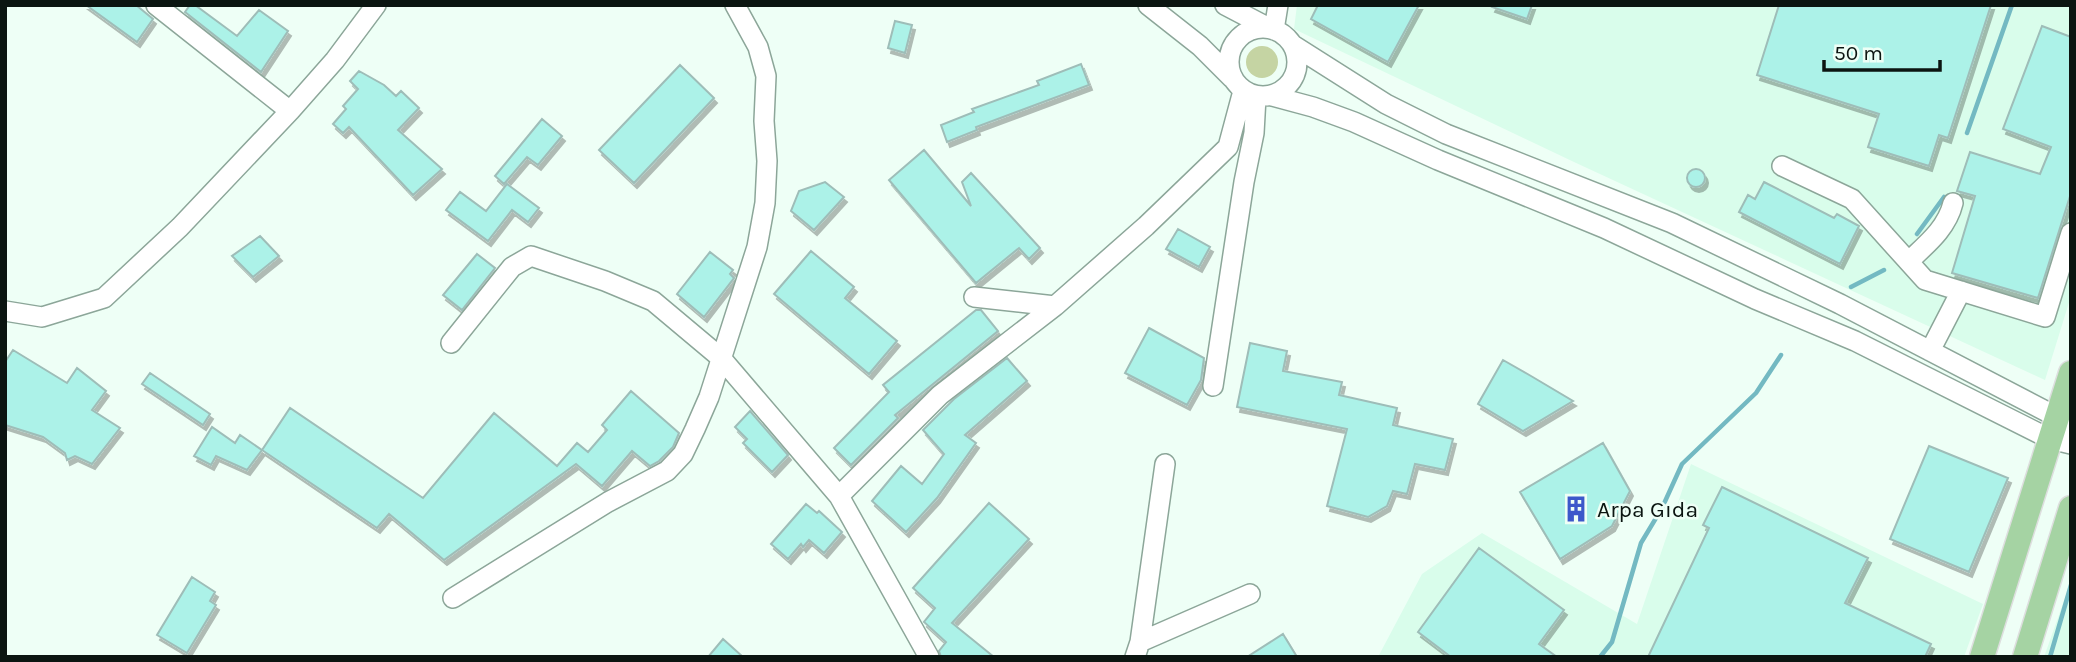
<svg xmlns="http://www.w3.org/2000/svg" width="2076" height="662" viewBox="0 0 2076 662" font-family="Karla,sans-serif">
<defs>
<filter id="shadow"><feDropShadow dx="3" dy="5" stdDeviation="0" flood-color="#0004"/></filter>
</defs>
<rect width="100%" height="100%" fill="#eefff6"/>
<!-- built -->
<path fill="#d9fdeb" d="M1297,5H2071V296L2045,380L1574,162L1294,29Z
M1691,464L1983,604L1964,657H1378L1422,574L1482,533L1637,624Z
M2071,581V657H2044Z"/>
<!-- green -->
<path fill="#c5d4a3" d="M1246 62a16 16 0 1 1 32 0a16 16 0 1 1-32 0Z"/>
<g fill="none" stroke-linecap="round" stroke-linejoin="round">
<!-- stream -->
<path stroke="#73b9c2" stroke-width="4.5" d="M1967,133L2012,5
M1917,234L1944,197
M1851,287L1884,270
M1600,657L1612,642L1641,543L1662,508L1682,464L1756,393L1781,355
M2050,657L2071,585"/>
</g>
<!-- building -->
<path fill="#acf2e8" stroke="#9ebdb8" stroke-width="2" filter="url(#shadow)" d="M86,5H136L153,19L137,42Z
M190,5H195L237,36L259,10L288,31L261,72L185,12Z
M1318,5H1419L1388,62L1311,19Z
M1493,5H1532L1527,19L1492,7Z
M1779,5H1991L1948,138L1939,135L1929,166L1868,147L1879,114L1757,75Z
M895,21L912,25L905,53L888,48Z
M2042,26L2071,37V193L2038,298L1952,273L1975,196L1957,191L1970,152L2040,174L2051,147L2003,129Z
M1081,64L1089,85L976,127L977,130L947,142L941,125L974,112L972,109L1039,85L1037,81Z
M680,65L714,98L634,183L599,150Z
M359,71L384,85L396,96L401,91L419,108L398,130L442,169L413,195L349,127L343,133L333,124L346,109L343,106L358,89L350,81Z
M542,119L562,136L538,165L527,157L504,184L495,176Z
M924,150L971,206L962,182L971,173L1040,248L1029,259L1019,248L976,283L889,180Z
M1687 178a9 9 0 1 1 18 0a9 9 0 1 1-18 0Z
M825,182L844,197L814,230L791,211L799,191Z
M1764,182L1834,218L1837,214L1859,226L1840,264L1739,212L1748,195L1755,199Z
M507,184L539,208L528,222L512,210L488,241L446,210L460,192L486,211Z
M1178,229L1210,247L1199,267L1166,249Z
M260,236L279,256L253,277L232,256Z
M811,251L854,287L845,298L897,341L869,374L774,294Z
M710,252L733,270L730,274L734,278L704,317L677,294Z
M477,254L495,268L462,310L443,295Z
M976,310H981L998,331L895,415L898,418L851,465L834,448L889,392L883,385Z
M1149,328L1204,358L1201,380L1187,405L1125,373Z
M1250,343L1287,351L1283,371L1342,382L1339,395L1397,408L1393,425L1453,439L1445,470L1415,464L1407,494L1393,491L1387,506L1368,517L1327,506L1347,429L1237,407Z
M13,350L67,383L77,368L106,391L92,410L120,428L92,464L75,456L67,460L65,453L43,437L5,425V362Z
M1007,358L1027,381L965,435L976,443L937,498L906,532L872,501L901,466L922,484L944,454L923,430L954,399Z
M1503,360L1531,376L1573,401L1523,431L1478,404Z
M150,373L210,414L203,425L142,384Z
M631,391L679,433L673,447L659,461L650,466L632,451L602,486L576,464L444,560L389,514L377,528L262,450L247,470L216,456L211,465L194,456L212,427L235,443L240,435L262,450L290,408L423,498L494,413L557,466L577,443L588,452L607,430L602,425Z
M750,411L788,455L772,472L743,443L747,439L735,427Z
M1603,443L1630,491L1612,526L1560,559L1520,492Z
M1929,446L2008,478L1969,572L1890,539Z
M1722,487L1868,558L1845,603L1931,644L1925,657H1648L1709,528L1703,525Z
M989,503L1029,539L952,623L994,657H941L939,651L946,642L924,622L935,608L913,588Z
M806,504L817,513L819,511L842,532L824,553L809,540L803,547L801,544L788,559L771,544Z
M1479,548L1564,610L1539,644L1557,657H1451L1418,632Z
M192,577L215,592L210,601L216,605L187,653L157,635Z
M1283,634L1297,657H1247Z
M723,639L743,657H708Z"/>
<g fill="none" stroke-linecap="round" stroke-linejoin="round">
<!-- minor casing -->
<g stroke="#8ca699" stroke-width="22">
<path id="minor" d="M156,5L290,111
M1148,5L1200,46L1232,78
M1225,5L1269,28
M1229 62a34 34 0 1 1 68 0a34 34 0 1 1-68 0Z
M1274,30L1278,5
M1293,45L1386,104L1446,134L1672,223L1840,304L2057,417L2071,429
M1272,96L1313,107L1354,122L1438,160L1604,228L1755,299L1855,341L2050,439L2071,444
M1782,166L1852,199L1925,280L2045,317L2071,233
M1909,261C1927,244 1947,228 1953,203
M974,297L1055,306L1146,226L1228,147L1243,91
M5,311L42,317L104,298L180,227L290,111L335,60L376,5
M451,343L512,267L531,256L605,281L653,301L721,358L839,496L929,657
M1930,351L1961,291
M1213,386L1244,182L1254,133L1256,97
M839,496L940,395L1055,306
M453,598L608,502L667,471L683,454L695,429L709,397L757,247L765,203L767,161L764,121L766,76L758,47L735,5
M1140,642L1165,464
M1135,657L1140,642L1250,594"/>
</g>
<!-- major casing -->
<g stroke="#dddede" stroke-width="27">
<path id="major" d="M1982,657L2071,373
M2025,657L2071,508"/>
</g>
<!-- minor -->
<use href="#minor" stroke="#fff" stroke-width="19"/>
<!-- major -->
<use href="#major" stroke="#a5d3a3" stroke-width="24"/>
</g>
<!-- icons -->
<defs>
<g id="building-bare" transform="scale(2.1)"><path d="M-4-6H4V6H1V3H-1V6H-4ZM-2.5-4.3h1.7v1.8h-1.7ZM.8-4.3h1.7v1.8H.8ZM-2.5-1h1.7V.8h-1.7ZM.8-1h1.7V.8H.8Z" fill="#3c58ca" stroke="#eefff6" stroke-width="2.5" paint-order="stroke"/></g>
</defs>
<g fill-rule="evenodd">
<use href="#building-bare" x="1576" y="509"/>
</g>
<g text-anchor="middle" stroke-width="5" stroke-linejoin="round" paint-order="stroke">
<!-- poi labels -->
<g font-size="23" fill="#0b1511" stroke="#eefff6" text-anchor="start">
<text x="1597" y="517">Arpa Gıda</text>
</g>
</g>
<!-- border -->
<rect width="2076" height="662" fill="none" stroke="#0b1511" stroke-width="14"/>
<!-- scale -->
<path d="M1824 60v10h116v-10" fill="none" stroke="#0b1511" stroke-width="3.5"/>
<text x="1834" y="60" font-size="21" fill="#0b1511" stroke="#eefff6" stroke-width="5" paint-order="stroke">50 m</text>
</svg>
